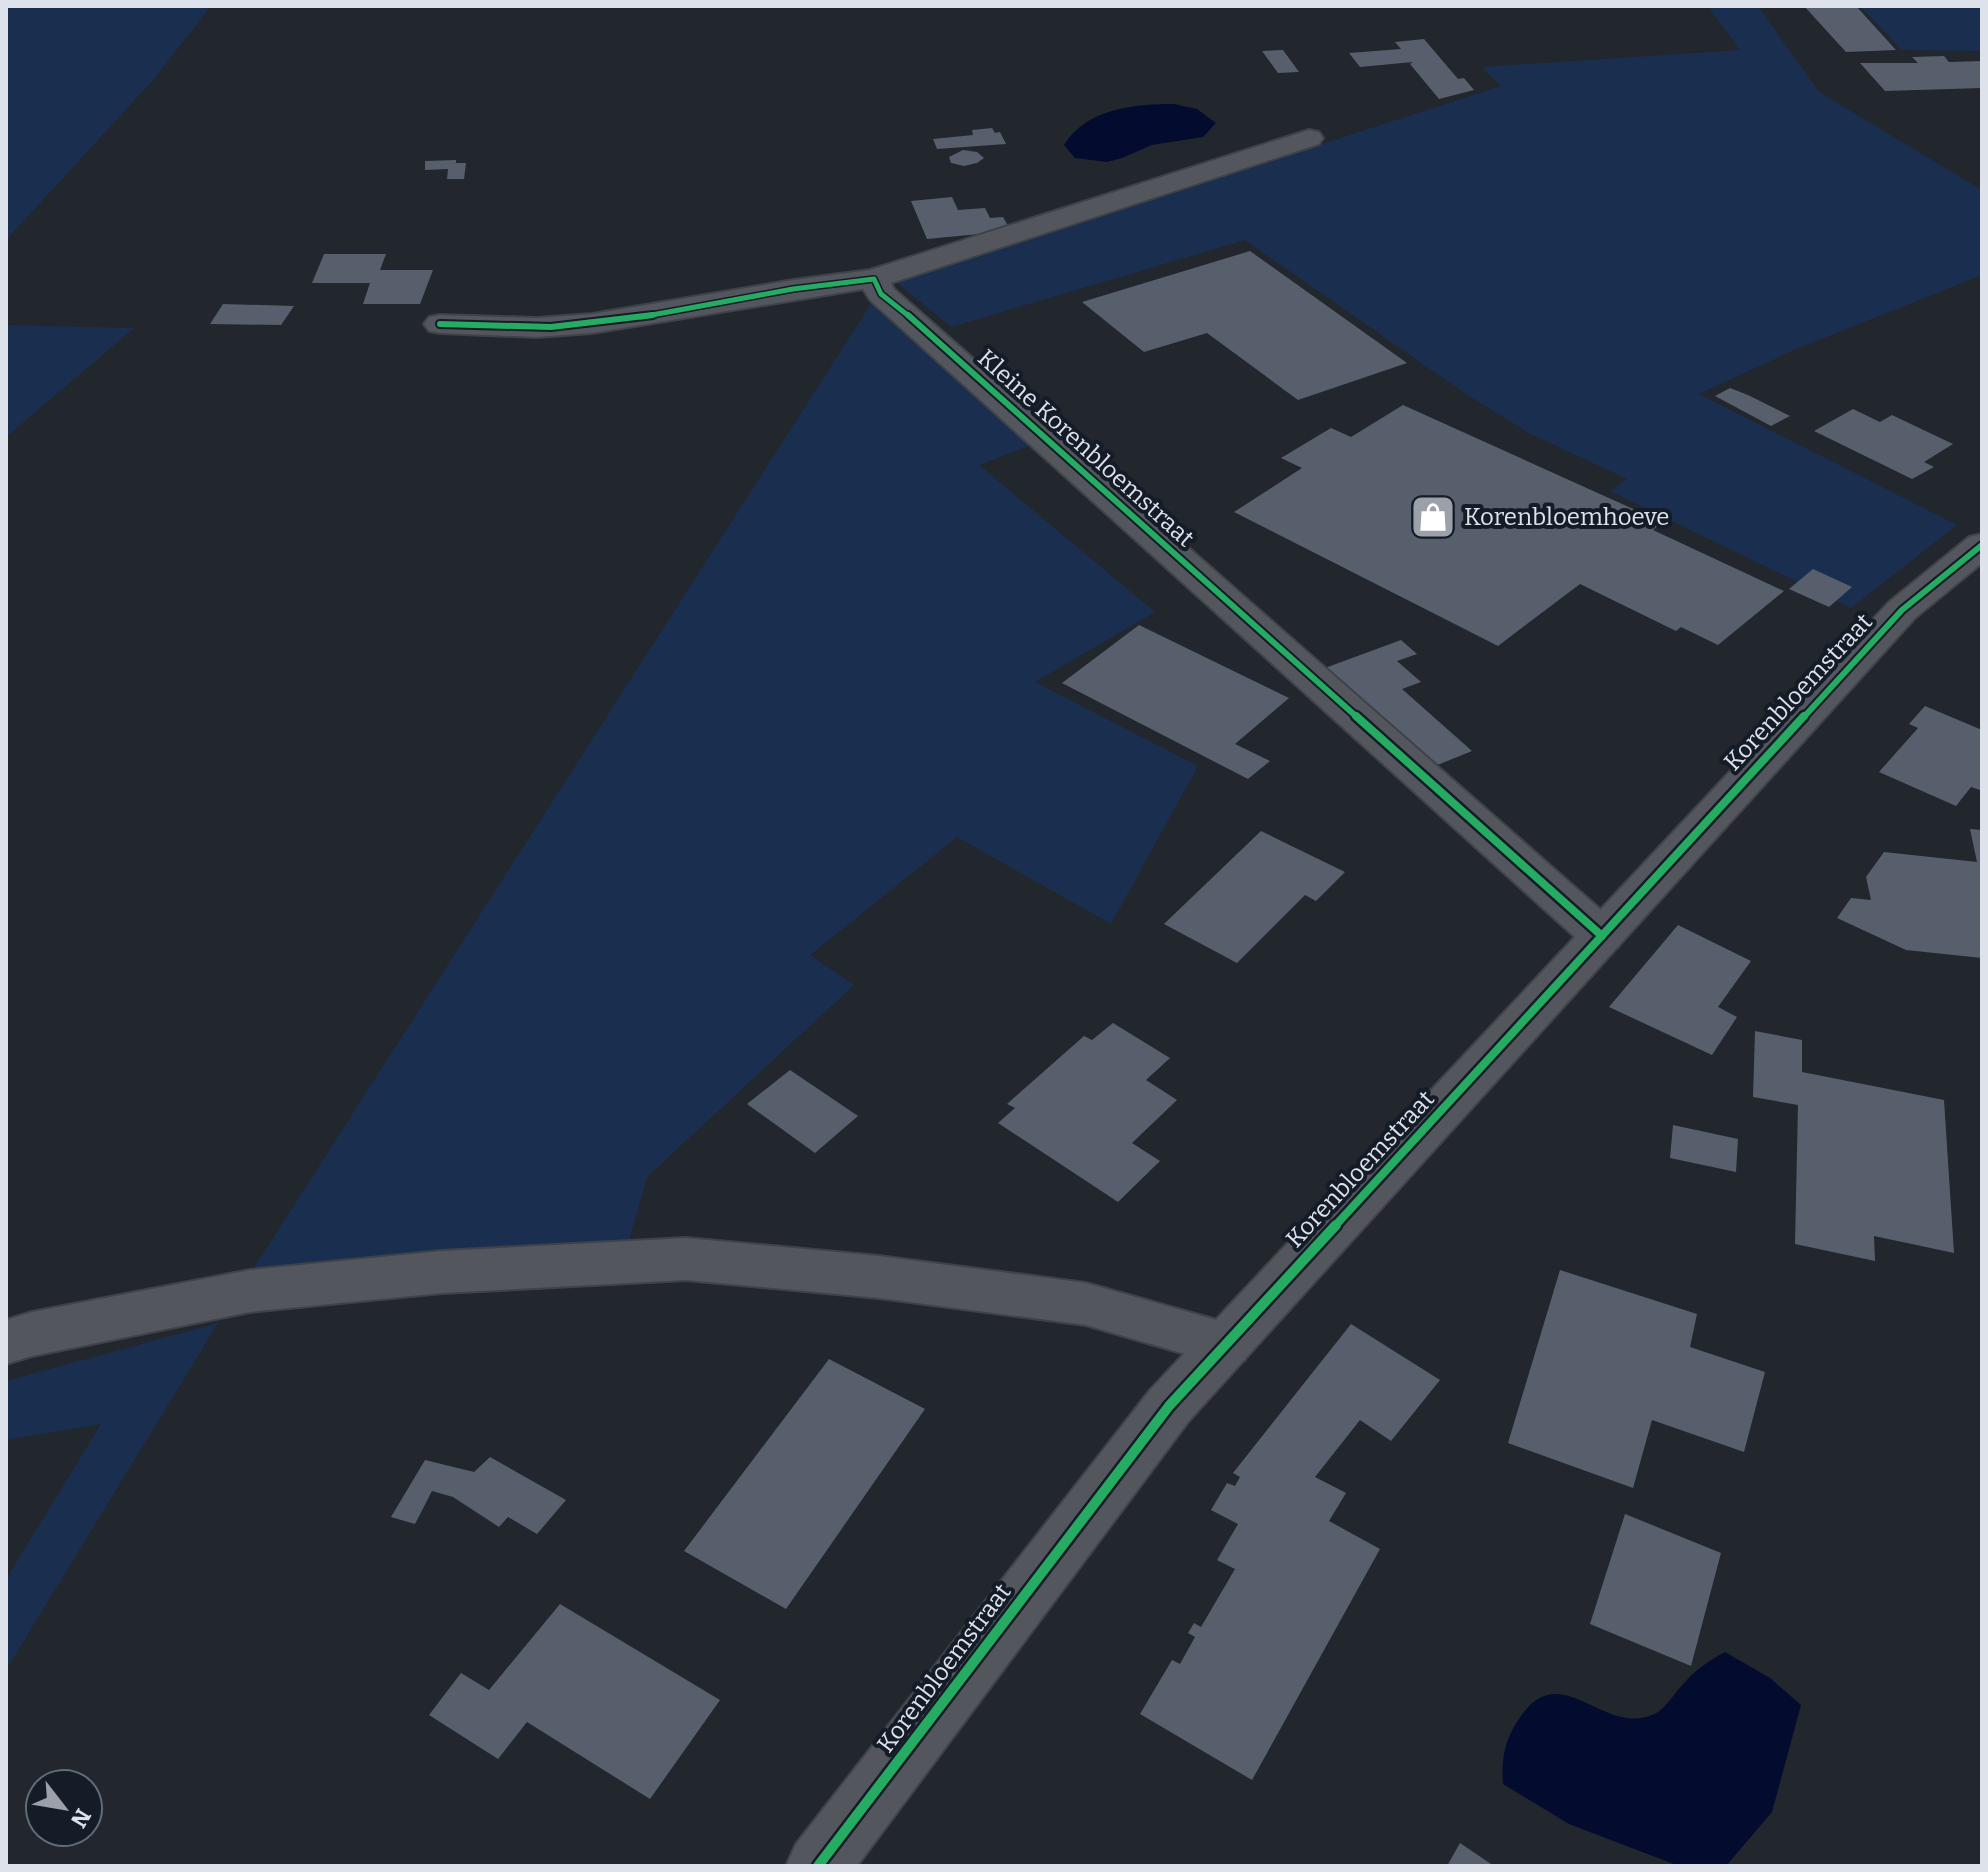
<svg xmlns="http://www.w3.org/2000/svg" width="1988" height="1872" viewBox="0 0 1988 1872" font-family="Bitter,serif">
<rect width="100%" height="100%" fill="#22262d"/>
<!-- green -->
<path fill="#1a2f50" d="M6,6H211L154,79L6,240Z
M1708,6H1758L1819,92L1982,190V275L1796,349L1699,394L1957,525L1851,608L1610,491L1627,479L1531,434L1466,394L1245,240L951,327L896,282L1501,86L1482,67L1740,50Z
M1860,6H1982V51L1902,50Z
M874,299L1039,442L979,465L1155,612L1035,682L1198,766L1111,924L957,837L810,955L854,985L647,1177L628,1244L252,1271Z
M6,325L134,328L6,437Z
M218,1323L6,1670V1579L101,1424L6,1440V1381Z"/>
<!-- water -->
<path fill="#030c2f" d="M1174,104L1197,109L1216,123L1203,137L1152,145L1122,158L1107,162L1075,158L1064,145C1087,108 1135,104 1174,104Z
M1725,1652L1770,1678L1801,1705L1772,1812L1726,1866H1679L1569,1824L1503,1784C1501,1758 1505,1738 1521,1716C1561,1658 1602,1735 1652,1715C1665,1711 1676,1690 1686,1681C1698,1668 1710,1660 1725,1652Z"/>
<!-- building -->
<path fill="#585f6c" d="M1804,6H1856L1896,50L1846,52Z
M1424,39L1458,79L1464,78L1474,90L1439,99L1410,64L1413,62L1360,67L1349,53L1401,49L1395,42Z
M1283,50L1299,72L1278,73L1262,51Z
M1944,56L1949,62L1982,61V88L1885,91L1860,63H1918L1912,57Z
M992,128L995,133L1000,132L1006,144L937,149L933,139L973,135L972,130Z
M963,150L977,152L984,158L977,163L964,166L951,163L949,157Z
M456,160V163H466L464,179H447L448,169L425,170V161Z
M952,197L958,210L985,208L990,218L1003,217L1011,231L927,239L911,201Z
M1250,251L1407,363L1298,400L1207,333L1144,352L1082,302Z
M324,254H386L380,270H433L420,304H363L370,283H312Z
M223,304L294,306L281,325L210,324Z
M1730,388L1748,395L1790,416L1771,426L1715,396Z
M1403,405L1662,522L1653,530L1784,591L1718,645L1681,627L1676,631L1580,584L1498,646L1234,512L1302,468L1281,458L1331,428L1351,437Z
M1853,409L1880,422L1892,415L1953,444L1924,462L1934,467L1912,479L1814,431Z
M1813,569L1852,587L1829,607L1789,589Z
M1139,625L1289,698L1235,744L1270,761L1248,779L1062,683Z
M1401,640L1417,654L1397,661L1421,682L1402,689L1472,751L1435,766L1325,668Z
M1925,706L1982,730V788L1980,790L1971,787L1956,806L1879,772L1918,728L1909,724Z
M1970,829L1982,830V958L1906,950L1837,918L1851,898L1871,900L1866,877L1884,852L1977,862Z
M1261,831L1345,872L1316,901L1305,895L1237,963L1164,924Z
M1678,925L1751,961L1718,1007L1737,1017L1712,1055L1609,1007Z
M1113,1023L1170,1058L1146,1080L1177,1100L1132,1143L1160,1161L1118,1202L998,1123L1015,1108L1007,1104L1084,1036L1092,1040Z
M1755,1031L1802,1040V1072L1944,1100L1954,1253L1874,1236L1875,1261L1795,1244L1798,1105L1753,1097Z
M790,1070L858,1116L815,1153L747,1104Z
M1673,1125L1738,1139L1736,1172L1670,1158Z
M1560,1270L1697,1314L1690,1347L1765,1372L1744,1452L1652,1420L1633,1488L1508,1443Z
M1351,1324L1440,1380L1391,1441L1360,1420L1315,1477L1346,1493L1329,1521L1380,1549L1252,1780L1140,1714L1172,1660L1180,1664L1195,1637L1188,1633L1194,1623L1201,1627L1235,1569L1217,1560L1238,1524L1211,1510L1227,1483L1235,1486L1240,1477L1233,1473Z
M829,1359L925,1409L786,1609L684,1551Z
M490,1457L566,1500L537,1534L508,1517L499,1527L453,1497L432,1491L415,1524L391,1517L425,1460L474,1472Z
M1625,1514L1721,1553L1691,1666L1590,1624Z
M560,1604L720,1700L650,1799L527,1722L498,1759L429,1715L461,1673L489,1690Z
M1460,1843L1494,1866H1447Z"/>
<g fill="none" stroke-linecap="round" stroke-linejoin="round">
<!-- minor casing -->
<g stroke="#3f4248" stroke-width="4">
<path id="minor" d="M1309,130L1319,132L1323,138L1319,144L891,283L894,289L1618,925L1624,936L1618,947L1602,952L1586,947L870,300L863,289L592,333L537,337L440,333L429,331L424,324L429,317L440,315L537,318L592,314L793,280L870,270Z
M686,1238L879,1256L1086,1283L1245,1328L1252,1344L1245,1360L1226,1366L1086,1325L879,1298L686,1280L442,1293L250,1312L32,1356L6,1364V1320L32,1312L250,1270L442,1251Z"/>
</g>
<!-- tertiary casing -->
<g stroke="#3f4248" stroke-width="4">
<path id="tertiary" d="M1982,534V563L1915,618L1188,1422L857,1866H786L796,1844L1150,1390L1889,602L1969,537Z"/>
</g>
<!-- minor -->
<use href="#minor" fill="#53575d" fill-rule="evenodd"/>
<!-- tertiary -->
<use href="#tertiary" fill="#53575d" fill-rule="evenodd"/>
<!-- cycleway-far3 casing -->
<g stroke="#141c28" stroke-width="8">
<path id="cycleway-far3" d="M641,317L793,289L874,279L881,294L910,317"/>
</g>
<!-- cycleway-far2 casing -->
<g stroke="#141c28" stroke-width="10">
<path id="cycleway-far2" d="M908,315L1358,718
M440,324L551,327L653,315
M1803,718L1902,610L1982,545"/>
</g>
<!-- cycleway-far1 casing -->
<g stroke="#141c28" stroke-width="13">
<path id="cycleway-far1" d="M1356,716L1602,936
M1334,1227L1804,716"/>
</g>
<!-- cycleway casing -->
<g stroke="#141c28" stroke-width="15">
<path id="cycleway" d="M818,1866L1169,1406L1336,1225"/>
</g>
<!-- cycleway-far3 -->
<use href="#cycleway-far3" stroke="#26ab63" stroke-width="5"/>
<!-- cycleway-far2 -->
<use href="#cycleway-far2" stroke="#26ab63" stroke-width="6"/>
<!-- cycleway-far1 -->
<use href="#cycleway-far1" stroke="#26ab63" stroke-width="8"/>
<!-- cycleway -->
<use href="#cycleway" stroke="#26ab63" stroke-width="10"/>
</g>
<!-- icons -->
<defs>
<g id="shop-square" transform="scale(2.3)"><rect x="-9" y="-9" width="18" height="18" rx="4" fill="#9ca0a8" stroke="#141c28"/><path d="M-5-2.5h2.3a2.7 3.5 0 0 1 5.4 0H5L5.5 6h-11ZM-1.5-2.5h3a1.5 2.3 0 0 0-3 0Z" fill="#fff"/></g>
</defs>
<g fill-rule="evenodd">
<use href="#shop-square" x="1433" y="517"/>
</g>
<g text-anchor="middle" stroke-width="8" stroke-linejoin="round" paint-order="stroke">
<!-- street labels -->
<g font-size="24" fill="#dde2eb" stroke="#141c28">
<text transform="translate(1086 448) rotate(42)" y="8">Kleine Korenbloemstraat</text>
<text transform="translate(1798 692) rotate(-47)" y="8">Korenbloemstraat</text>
<text transform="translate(1360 1169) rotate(-47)" y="8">Korenbloemstraat</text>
<text transform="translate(944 1668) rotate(-53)" y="8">Korenbloemstraat</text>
</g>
<!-- poi labels -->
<g font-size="24" fill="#dde2eb" stroke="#141c28" text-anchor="start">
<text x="1464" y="525">Korenbloemhoeve</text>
</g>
</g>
<!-- border -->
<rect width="1988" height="1872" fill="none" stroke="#dde2eb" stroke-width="16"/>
<!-- north arrow -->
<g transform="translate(64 1808) rotate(121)"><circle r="38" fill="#141c28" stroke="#646b76" stroke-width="2"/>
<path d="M0-6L14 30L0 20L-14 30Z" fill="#9ca0a8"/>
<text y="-12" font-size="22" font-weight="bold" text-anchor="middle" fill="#dde2eb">N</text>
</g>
</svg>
